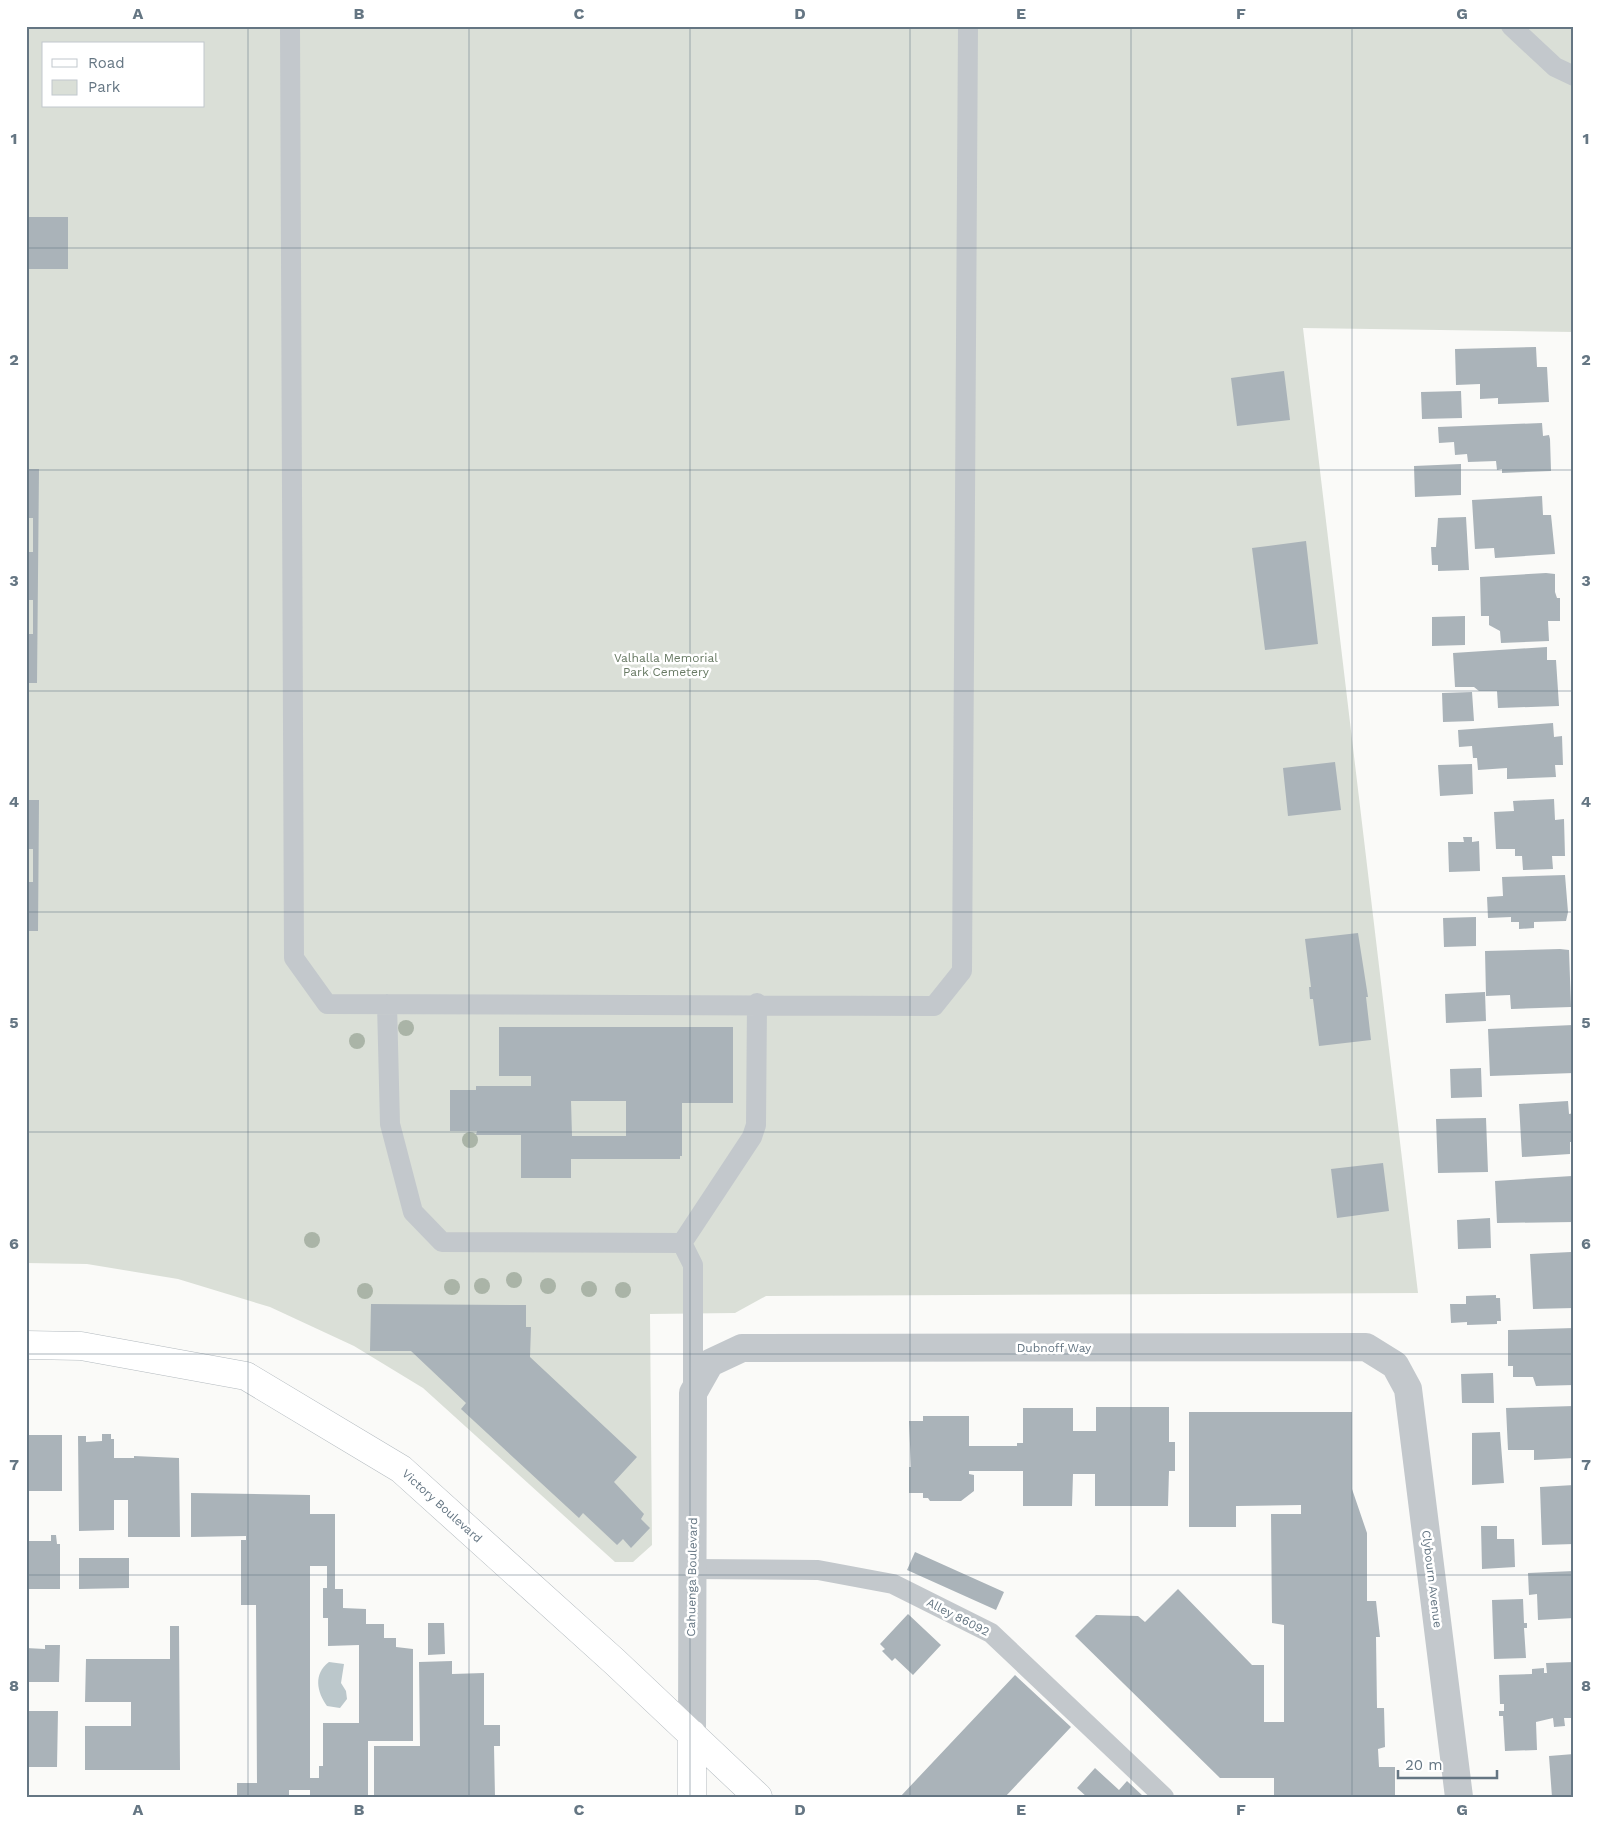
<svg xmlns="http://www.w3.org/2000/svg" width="1600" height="1823" viewBox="0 0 1600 1823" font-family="'Work Sans',sans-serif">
<rect width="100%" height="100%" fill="#fafaf8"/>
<!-- green -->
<path fill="#dadfd7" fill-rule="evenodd" d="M26,26H1574V332L1303,328L1418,1293L766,1296L735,1313L650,1314L652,1545L633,1562H615L423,1388L354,1346L270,1307L178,1279L87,1264L26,1263ZM44,44H204V106H44Z"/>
<!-- water -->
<path fill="#bbc7cb" d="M329,1662L344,1664L341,1683L346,1691L347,1699L340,1708L327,1706C317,1692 313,1674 329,1662Z"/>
<!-- building -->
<path fill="#aab3b9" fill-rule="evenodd" d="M26,217H68V269H26Z
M1536,347L1537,367H1547L1549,402L1498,404V398L1480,399V384L1456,385L1455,349Z
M1284,371L1290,420L1237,426L1231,378Z
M1461,391L1462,418L1422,419L1421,392Z
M1542,423L1543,436L1549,435L1550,439L1551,471L1502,473V469L1497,470L1496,461L1468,462L1467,454L1455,455L1454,442L1439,443L1438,427Z
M1461,464V495L1415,497L1414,466Z
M26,469H39L37,683H26V634H33V600H26V552H33V518H26Z
M1542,496L1543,515H1551L1555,554L1495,558L1494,548L1475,549L1472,500Z
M1466,517L1469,570L1438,571V565H1432L1431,547H1436L1438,518Z
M1306,541L1318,644L1265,650L1252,548Z
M1546,573L1555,574V592L1557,598H1560V621H1548L1549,641L1501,643L1500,631L1489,625V616H1481L1480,577Z
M1465,616V645L1432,646V617Z
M1547,647V660H1556L1559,706L1498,708L1497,691H1479L1474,687H1455L1453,653Z
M1472,692L1474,721L1443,722L1442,693Z
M1553,723L1554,737L1562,736L1563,765H1555L1556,777L1507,779V768L1478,770L1477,758H1473L1472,746L1459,747L1458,730Z
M1335,762L1341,810L1288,816L1283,768Z
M1472,764L1473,794L1440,796L1438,765Z
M1554,799L1555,820L1564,819L1565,856H1552L1553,869L1523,870L1522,856H1515V849H1496L1494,812L1514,811L1513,801Z
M26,800H39L38,931H26V882H33V849H26Z
M1463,837H1472V842L1479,841L1480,871L1449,872L1448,842H1464Z
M1565,875L1568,912L1566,921L1534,922V928L1519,929V922H1511V917L1488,918L1487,897L1503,896L1502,877Z
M1476,917V946L1444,947L1443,918Z
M1358,933L1368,997H1366L1371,1040L1319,1046L1313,999H1310L1309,987H1311L1305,939Z
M1560,949L1569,950L1571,1007L1511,1009L1510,995L1486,996L1485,951Z
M1485,992L1486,1021L1446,1023L1445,994Z
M1573,1025L1574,1073L1490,1076L1488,1029Z
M499,1027H733V1103H682V1156H680V1159H571V1178H521V1135H476L477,1131H450V1090H476V1086H531V1076H499ZM571,1101H626V1136H572Z
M1481,1068L1482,1097L1451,1098L1450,1069Z
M1568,1101L1569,1114L1574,1113V1142H1570V1154L1522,1157L1519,1104Z
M1486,1118L1488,1172L1438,1173L1436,1119Z
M1383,1163L1389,1211L1337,1218L1331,1169Z
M1572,1176L1574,1222L1497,1223L1495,1181Z
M1490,1218L1491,1248L1458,1249L1457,1220Z
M1571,1252L1572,1272H1574V1308L1533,1309L1530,1254Z
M1496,1295V1298H1500L1501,1321H1497V1324L1467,1325V1322L1451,1323L1450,1304H1466V1296Z
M371,1304L526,1305V1327H531L530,1357L637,1457L614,1482L644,1514L641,1519L650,1528L631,1548L623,1539L617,1545L583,1513L579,1518L461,1409L466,1403L411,1351H370Z
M1574,1328V1385L1536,1386L1533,1377H1513V1366H1508V1330Z
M1493,1373L1494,1403H1462L1461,1374Z
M1574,1406V1458L1534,1460V1450H1508L1506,1408Z
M1096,1407H1169V1442H1175V1471H1169L1168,1506H1095V1474H1073L1072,1506H1023V1471H969V1474L974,1475V1491L961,1501H930L928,1498H923V1493H909V1467H911L909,1421H923V1416H969V1446H1017V1443H1023V1408H1073V1431H1096Z
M1189,1412H1352V1489L1367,1533V1601H1376L1380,1637H1376L1377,1708H1384L1385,1747L1378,1749L1379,1767H1395V1797H1274V1778H1220L1075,1636L1096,1615L1138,1616L1145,1622L1178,1589L1252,1665H1264V1722H1284V1625L1272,1623L1271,1514H1301V1505L1236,1506V1527H1189Z
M1500,1432L1504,1483L1472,1485V1433Z
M102,1434H111V1439H114V1458H134V1456L179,1458L180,1537H128V1500H114V1530L79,1531L78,1436H86V1442L102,1441Z
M26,1435H62V1491H26Z
M1574,1485V1544L1542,1545L1540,1487Z
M191,1493L310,1495V1514H335V1589H343V1608L366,1609V1624H384V1638H396V1647L413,1649V1741H368V1797H310V1790H289V1797H237V1783H257L256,1605H241V1540H246V1536L191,1537ZM310,1566H327V1588H323V1618H328V1646L359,1645V1723H323V1766H319V1778H310Z
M1481,1526H1497V1539H1514L1515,1567L1482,1569Z
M51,1535H56L57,1544H60V1589H26V1541H51Z
M915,1552L1004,1592L996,1610L907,1570Z
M79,1558H129V1588L79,1589Z
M1574,1571V1618L1538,1620L1537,1594L1529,1595L1528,1573Z
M1523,1599L1524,1623H1527V1628H1524L1526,1658L1494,1659L1492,1600Z
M908,1614L941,1645L913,1675L895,1658L892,1661L882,1651L885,1649L880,1644Z
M428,1623H444L445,1654L428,1655Z
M170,1626H179L180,1770H85V1726H131V1702H85L86,1659H170Z
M45,1645H60L59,1682H26V1648L45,1649Z
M452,1661V1674L484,1673V1725H500V1746H494L495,1797H374V1746H420L419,1662Z
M1574,1662V1718H1564L1565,1726L1554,1727L1553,1718L1536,1722L1537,1750L1505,1751L1503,1716H1499V1711H1504V1704H1500L1499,1675L1532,1674V1669L1544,1668V1673H1547L1546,1663Z
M1015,1675L1071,1727L1005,1797H900Z
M26,1711H58L57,1767H26Z
M1574,1754V1797H1552L1549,1756Z
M1095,1768L1119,1790L1127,1781L1144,1797H1087L1077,1788Z"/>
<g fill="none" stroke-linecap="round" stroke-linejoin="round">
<!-- secondary casing -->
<g stroke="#b3babf" stroke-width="29">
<path id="secondary" d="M26,1345L81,1346L246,1376L401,1469L615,1662L758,1797
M692,1734V1797"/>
</g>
<!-- lane -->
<path stroke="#c3c8cc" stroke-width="20" d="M290,26L294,958L327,1004L934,1006L962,971L968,26
M1511,26L1555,67L1574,76
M387,1004L390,1124L413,1212L442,1242L682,1243L693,1265V1391
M682,1243L752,1137L756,1125L757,1003
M693,1569L818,1570L893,1584L991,1633L1164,1797"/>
<!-- street -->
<path stroke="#c3c8cc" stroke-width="28" d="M692,1734L693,1393L710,1363L742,1348L1366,1347L1395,1365L1408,1389L1459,1797"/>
<!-- secondary -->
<use href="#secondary" stroke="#fff" stroke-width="28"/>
</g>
<!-- trees -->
<g fill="#aab4a7">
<circle cx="406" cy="1028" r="8"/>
<circle cx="357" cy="1041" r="8"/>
<circle cx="470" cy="1140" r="8"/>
<circle cx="312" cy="1240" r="8"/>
<circle cx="514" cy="1280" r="8"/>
<circle cx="482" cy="1286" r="8"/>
<circle cx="548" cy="1286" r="8"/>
<circle cx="452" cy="1287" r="8"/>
<circle cx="589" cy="1289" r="8"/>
<circle cx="623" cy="1290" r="8"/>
<circle cx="365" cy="1291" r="8"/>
</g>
<!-- grid -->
<path fill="none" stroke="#657683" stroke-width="1" stroke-opacity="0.55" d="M248,26V1797M469,26V1797M690,26V1797M910,26V1797M1131,26V1797M1352,26V1797M26,248H1574M26,470H1574M26,691H1574M26,912H1574M26,1132H1574M26,1354H1574M26,1575H1574"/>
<g text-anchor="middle" stroke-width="5" stroke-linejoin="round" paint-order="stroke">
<!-- park labels -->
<g font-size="12" fill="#687a64" stroke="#fff">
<text x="666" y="662">Valhalla Memorial<tspan x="666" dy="14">Park Cemetery</tspan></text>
</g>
<!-- street labels -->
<g font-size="12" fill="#657683" stroke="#fff">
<text x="1054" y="1352">Dubnoff Way</text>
<text transform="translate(442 1506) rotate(42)" y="4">Victory Boulevard</text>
<text transform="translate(692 1577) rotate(-89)" y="4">Cahuenga Boulevard</text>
<text transform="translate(1432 1579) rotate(83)" y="4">Clybourn Avenue</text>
<text transform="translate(958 1617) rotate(27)" y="4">Alley 86092</text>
</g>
</g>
<!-- border -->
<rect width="1600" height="1823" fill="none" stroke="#ffffff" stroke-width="55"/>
<!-- legend -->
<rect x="42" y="42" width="162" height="65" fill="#ffffff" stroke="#c1c8cd"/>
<rect x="52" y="59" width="25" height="8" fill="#ffffff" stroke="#c1c8cd"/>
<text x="88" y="68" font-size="15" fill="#657683">Road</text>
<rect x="52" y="80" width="25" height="15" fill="#dadfd7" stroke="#c1c8cd"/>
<text x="88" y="92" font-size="15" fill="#657683">Park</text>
<!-- scale -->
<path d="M1398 1770v8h99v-8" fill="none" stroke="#657683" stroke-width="2.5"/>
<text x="1405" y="1770" font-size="15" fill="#657683" stroke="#ffffff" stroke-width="4" paint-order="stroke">20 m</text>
<rect x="28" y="28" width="1544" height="1768" fill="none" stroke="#657683" stroke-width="2"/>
<g font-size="16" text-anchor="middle" font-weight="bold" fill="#657683">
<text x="138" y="19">A</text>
<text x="359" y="19">B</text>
<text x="579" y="19">C</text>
<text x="800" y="19">D</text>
<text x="1021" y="19">E</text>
<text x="1241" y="19">F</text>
<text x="1462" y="19">G</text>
<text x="14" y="144">1</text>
<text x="1586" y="144">1</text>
<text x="14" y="365">2</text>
<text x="1586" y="365">2</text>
<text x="14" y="586">3</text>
<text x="1586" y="586">3</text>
<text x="14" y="807">4</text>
<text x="1586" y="807">4</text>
<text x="14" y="1028">5</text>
<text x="1586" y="1028">5</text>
<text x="14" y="1249">6</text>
<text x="1586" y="1249">6</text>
<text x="14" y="1470">7</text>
<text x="1586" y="1470">7</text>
<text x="14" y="1691">8</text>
<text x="1586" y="1691">8</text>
<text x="138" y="1815">A</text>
<text x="359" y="1815">B</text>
<text x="579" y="1815">C</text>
<text x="800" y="1815">D</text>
<text x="1021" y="1815">E</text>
<text x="1241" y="1815">F</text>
<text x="1462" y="1815">G</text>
</g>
</svg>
